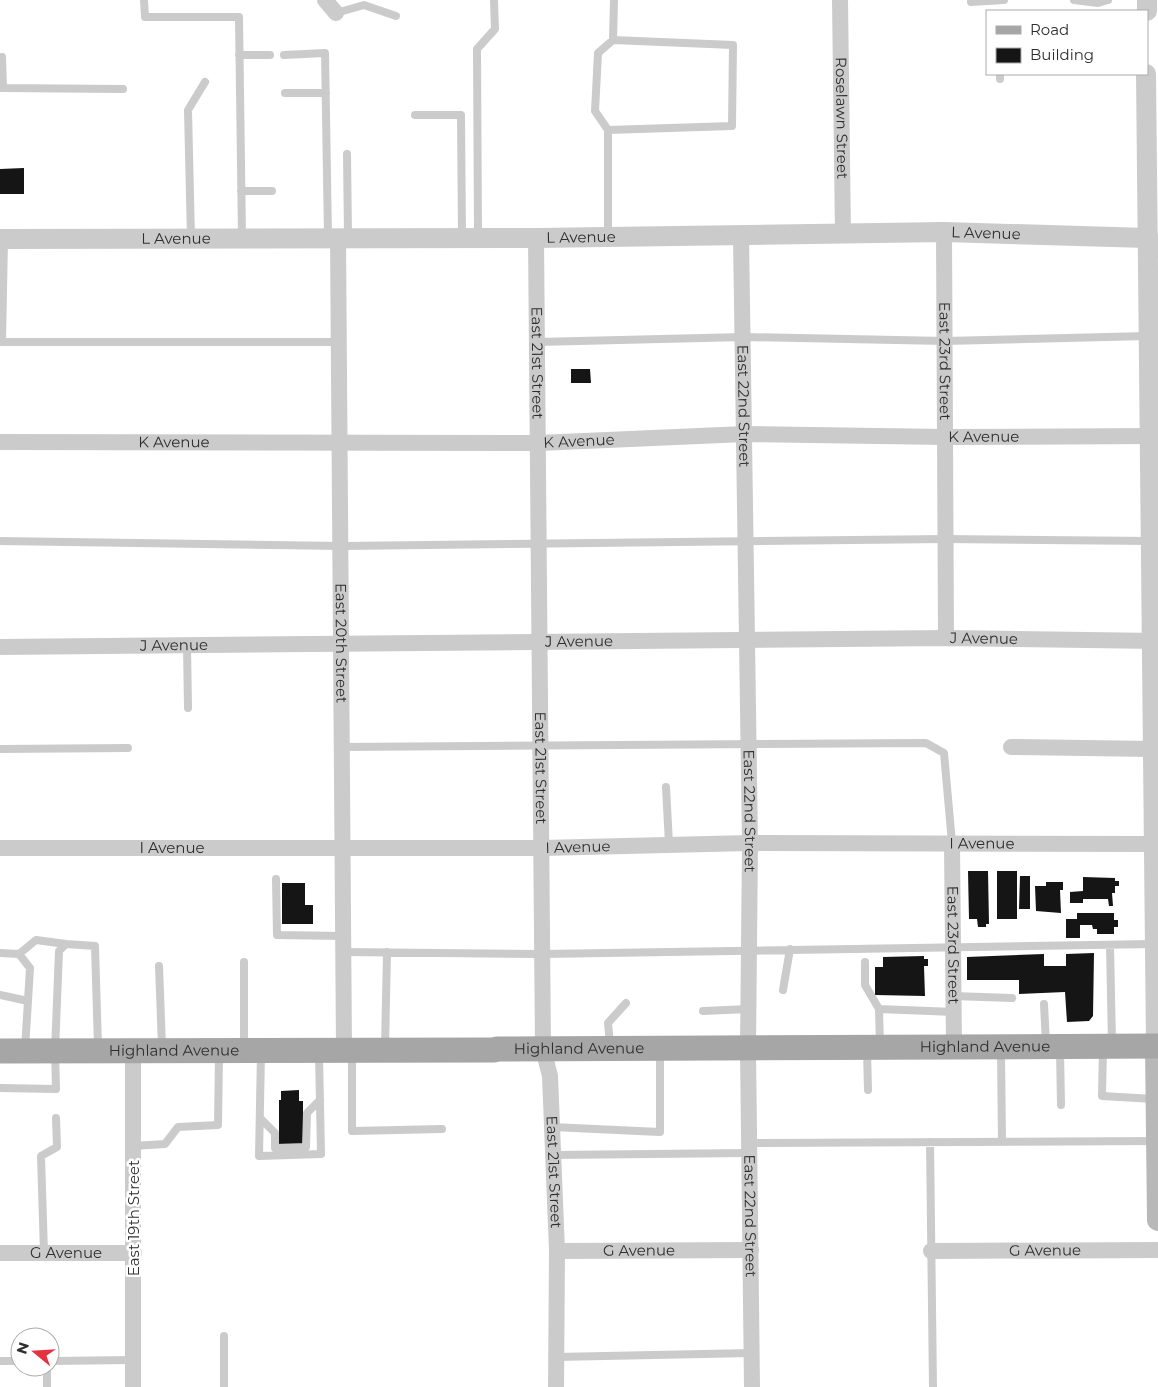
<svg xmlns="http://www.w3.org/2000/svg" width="1158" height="1387" viewBox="0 0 1158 1387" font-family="Montserrat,sans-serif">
<rect width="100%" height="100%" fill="#fff"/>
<!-- building -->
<path fill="#151515" d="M24,168V194H0V169Z
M571,369H590L591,383H571Z
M968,871H988L989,924H986V927H978L977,919H969Z
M997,871H1017V919H997Z
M1020,876H1030V909H1019Z
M1083,877L1115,878V881H1119V886H1115V893H1112L1113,906H1109L1108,899H1083V903H1070V892L1083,891Z
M1046,882H1063V890H1060L1061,913L1036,911L1035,886H1046Z
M282,883H305V905H313V924H282Z
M1077,913H1114V920H1118V927H1114V934H1097V929H1093L1092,925H1080V938H1066V919H1077Z
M1094,953L1093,1016L1089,1021L1067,1022L1065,992L1019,994V980H967V957L1044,954V966H1066V954Z
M924,956V959H928V966H924L925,996L875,995V967H883V957Z
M299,1090V1101H303V1144H279V1100H281V1091Z"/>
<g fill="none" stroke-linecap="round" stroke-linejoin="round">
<!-- service -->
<path stroke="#cbcbcb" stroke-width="8" d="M144,0L145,17H239L242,238
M1074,0L1098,3L1108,0
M971,2L1004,0
M336,13L364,5L396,16
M239,55H270
M284,55L325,53L328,237
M2,57L3,88
M1000,79V74
M0,88L123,89
M285,93H326
M415,115H461L462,236
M608,130L595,111L598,53L613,40
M347,154L348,237
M241,191H272
M478,236L477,49L495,29L494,0
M608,236V130L732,126L733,45L613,40L614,0
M191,238L188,110L205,82
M0,342H339
M2,342L4,239
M537,342L744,337L945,341L1147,336
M0,541L342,546L945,539L1150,541
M187,646L188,708
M342,747L926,743L944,753L952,843
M0,749L128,748
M666,787L669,844
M276,879L277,935L343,936
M1110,945L1112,1044
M343,952L543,954L1153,944
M0,953L19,954L30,968L25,1049
M19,954L36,940L66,944
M865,962V985L879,1009L954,1012
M159,966L162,1047
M783,990L790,949
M0,995L28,1001
M953,996L1012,998
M1044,1004L1046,1044
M879,1009L880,1045
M703,1011L749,1009
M610,1045L608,1023L626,1003
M385,1047L387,952
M244,1048V962
M867,1050L868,1090
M1060,1050L1061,1105
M1103,1050L1102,1096L1154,1099
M1001,1051L1002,1142
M261,1054L259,1156L321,1154L319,1054
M352,1054V1131L442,1129
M0,1088L56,1089L55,1051L59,951L66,944L95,946L98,1047
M260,1118L275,1133V1148L306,1147L307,1113L320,1100
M552,1127L660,1132V1052
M930,1142L933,1387
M749,1143L1155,1141
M133,1146L165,1144L178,1127L218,1125L219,1055
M553,1155L749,1153
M44,1253L41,1156L57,1147L56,1118
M224,1336V1387
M556,1357L752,1353
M0,1361H20
M50,1361L133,1360
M47,1367V1387"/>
<!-- minor -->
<g stroke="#cbcbcb" stroke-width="16">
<path d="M325,0L336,13"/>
<path id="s1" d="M840,0L843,235"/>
<path id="s2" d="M944,232L946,638"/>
<path id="s3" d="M741,236L750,843L748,1049L752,1387"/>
<path id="s4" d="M338,237L344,1050"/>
<path id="s5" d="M536,238L543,1049L550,1076L557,1251L556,1387"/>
<path id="s6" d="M0,442L538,443L745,434L945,437L1158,436"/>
<path id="s7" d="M0,647L946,638L1158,641"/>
<path d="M1011,747L1153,749"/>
<path id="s8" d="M952,845L954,1046"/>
<path id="s9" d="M0,848H542L750,843L1154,844"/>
<path d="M133,1049V1387"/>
<path id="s10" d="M557,1251L751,1250"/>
<path id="s11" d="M931,1251L1158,1250"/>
<path id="s12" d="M0,1253H134"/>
</g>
<!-- tertiary -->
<g stroke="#cbcbcb" stroke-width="20">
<path d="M1147,0V11"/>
<path d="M1146,74L1156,1046"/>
<path id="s13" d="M0,239L536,238L944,232L1147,238L1158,249"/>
</g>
<!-- secondary -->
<path stroke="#b8b8b8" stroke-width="22" d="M1156,1046L1158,1220"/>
<!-- primary -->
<g stroke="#a6a6a6" stroke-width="25">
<path id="s14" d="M497,1049L1158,1046"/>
<path id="s15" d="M0,1051L494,1050"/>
</g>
</g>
<g text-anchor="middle" stroke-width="5" stroke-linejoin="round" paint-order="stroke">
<!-- street labels -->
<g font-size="15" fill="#2e2e2e" stroke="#fff">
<text dy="5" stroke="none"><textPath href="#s1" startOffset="118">Roselawn Street</textPath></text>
<text dy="5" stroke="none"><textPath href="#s13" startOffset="986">L Avenue</textPath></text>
<text dy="5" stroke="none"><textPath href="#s13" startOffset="581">L Avenue</textPath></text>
<text dy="5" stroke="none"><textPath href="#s13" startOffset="176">L Avenue</textPath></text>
<text dy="5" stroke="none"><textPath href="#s2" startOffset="129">East 23rd Street</textPath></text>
<text dy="5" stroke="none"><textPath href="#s5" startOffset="125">East 21st Street</textPath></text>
<text dy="5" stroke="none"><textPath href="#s3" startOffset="170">East 22nd Street</textPath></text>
<text dy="5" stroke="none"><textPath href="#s6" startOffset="984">K Avenue</textPath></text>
<text dy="5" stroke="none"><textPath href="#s6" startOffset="579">K Avenue</textPath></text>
<text dy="5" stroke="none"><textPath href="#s6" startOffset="174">K Avenue</textPath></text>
<text dy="5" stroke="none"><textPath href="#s7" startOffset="984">J Avenue</textPath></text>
<text dy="5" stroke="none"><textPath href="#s7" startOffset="579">J Avenue</textPath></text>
<text dy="5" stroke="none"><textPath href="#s4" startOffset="406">East 20th Street</textPath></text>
<text dy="5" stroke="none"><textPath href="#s7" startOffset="174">J Avenue</textPath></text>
<text dy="5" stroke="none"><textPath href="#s5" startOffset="530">East 21st Street</textPath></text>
<text dy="5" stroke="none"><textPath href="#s3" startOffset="575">East 22nd Street</textPath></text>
<text dy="5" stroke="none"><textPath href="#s9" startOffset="982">I Avenue</textPath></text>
<text dy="5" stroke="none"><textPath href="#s9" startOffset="578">I Avenue</textPath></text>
<text dy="5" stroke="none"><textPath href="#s9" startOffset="172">I Avenue</textPath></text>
<text dy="5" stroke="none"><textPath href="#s8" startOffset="100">East 23rd Street</textPath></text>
<text dy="5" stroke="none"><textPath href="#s14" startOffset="488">Highland Avenue</textPath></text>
<text dy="5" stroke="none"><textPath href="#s14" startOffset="82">Highland Avenue</textPath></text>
<text dy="5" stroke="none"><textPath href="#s15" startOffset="174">Highland Avenue</textPath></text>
<text dy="5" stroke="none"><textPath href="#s5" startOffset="935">East 21st Street</textPath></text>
<text dy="5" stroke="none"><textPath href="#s3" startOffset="980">East 22nd Street</textPath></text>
<text transform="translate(134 1218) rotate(-90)" y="5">East 19th Street</text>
<text dy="5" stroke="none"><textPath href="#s10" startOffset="82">G Avenue</textPath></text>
<text dy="5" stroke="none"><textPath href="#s11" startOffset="114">G Avenue</textPath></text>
<text dy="5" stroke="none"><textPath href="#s12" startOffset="66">G Avenue</textPath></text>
</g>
</g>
<!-- legend -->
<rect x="986" y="10" width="162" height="65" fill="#ffffff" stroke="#ababab"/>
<rect x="996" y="26" width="25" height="8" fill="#a6a6a6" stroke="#ababab"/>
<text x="1030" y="35" font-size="15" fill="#2e2e2e">Road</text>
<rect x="996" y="48" width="25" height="15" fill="#151515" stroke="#ababab"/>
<text x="1030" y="60" font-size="15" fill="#2e2e2e">Building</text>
<!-- north arrow -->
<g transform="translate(35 1352) rotate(288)"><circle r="24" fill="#ffffff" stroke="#ababab"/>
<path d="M0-4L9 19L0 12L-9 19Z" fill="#e43240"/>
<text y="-8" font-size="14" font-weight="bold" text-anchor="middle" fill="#2e2e2e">N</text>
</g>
</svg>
